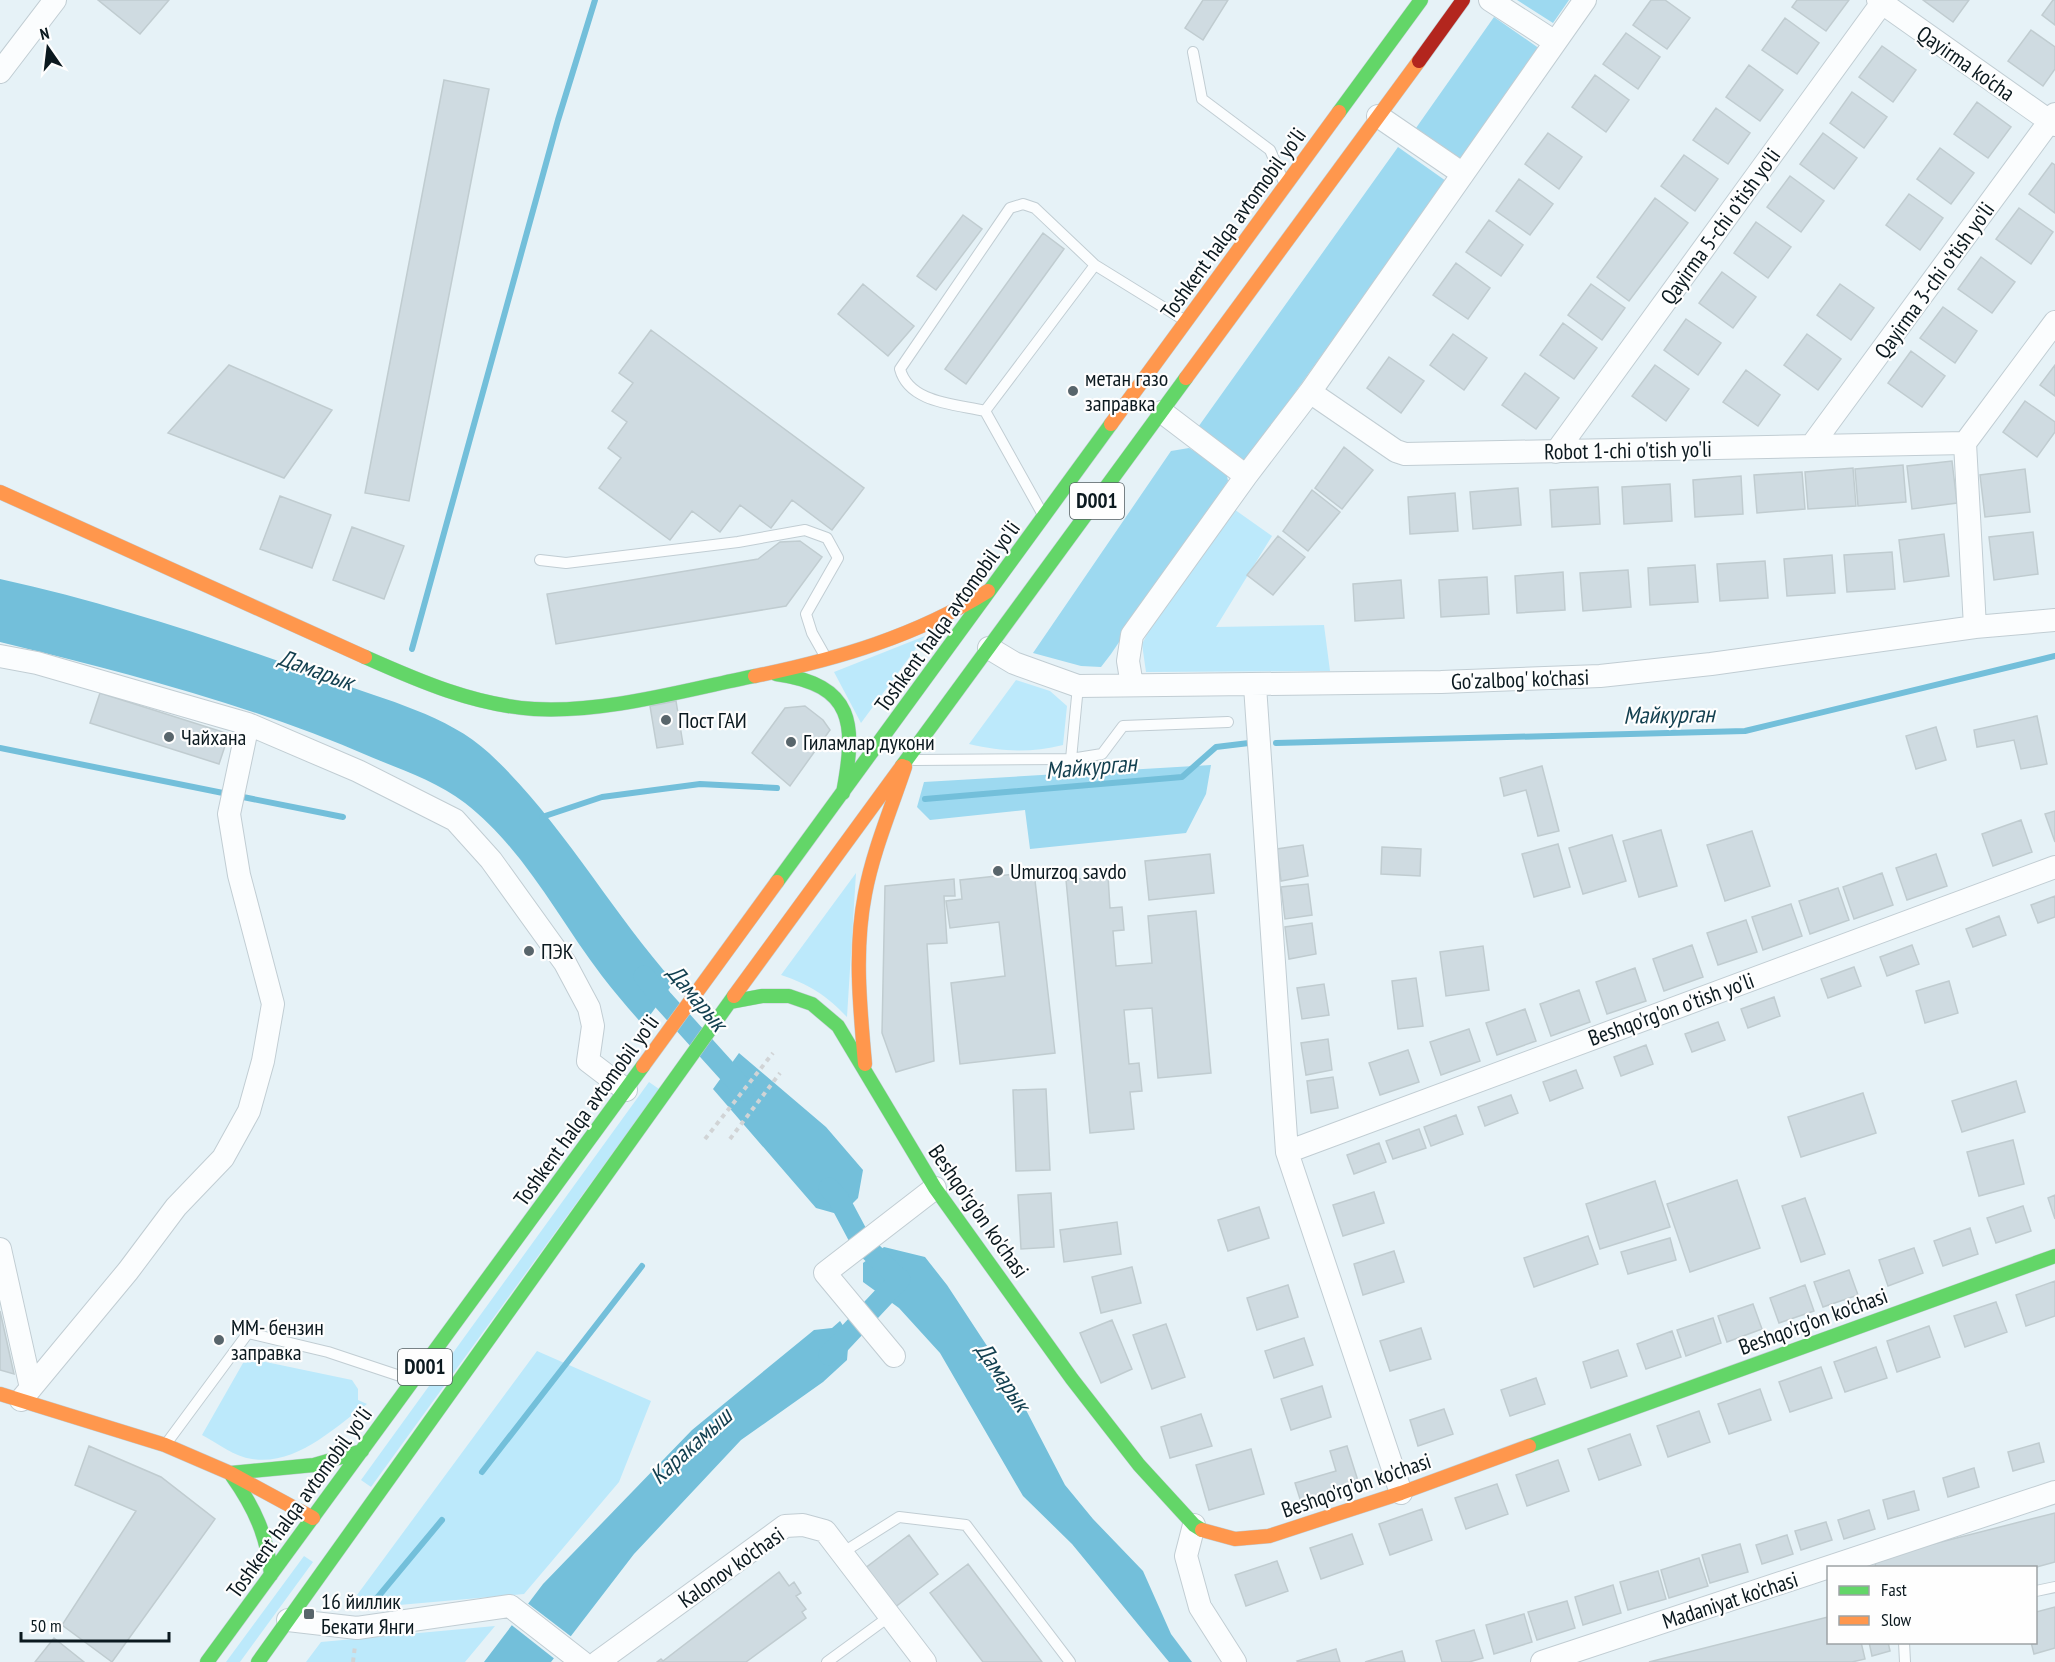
<svg xmlns="http://www.w3.org/2000/svg" width="2055" height="1662" viewBox="0 0 2055 1662" font-family="'PT Sans Narrow',sans-serif">
<rect width="100%" height="100%" fill="#e6f2f7"/>
<!-- green -->
<path fill="#bce9fb" d="M1231,507L1272,536L1216,627L1324,625L1330,671L1146,672L1142,644L1161,607Z
M925,636L861,723L834,672Z
M1016,680L1050,691L1067,706L1063,745C1030,753 1003,752 969,744Z
M856,873L847,1017C827,996 809,984 781,975Z
M649,1082L659,1089L371,1487L361,1480Z
M537,1351L651,1401L619,1482L524,1594L365,1608L357,1595Z
M261,1361L352,1380L358,1389V1400L367,1404C334,1428 296,1466 252,1459C235,1457 217,1443 202,1435L243,1363Z
M304,1556L313,1562L240,1662H226Z
M495,1626L465,1662H306L321,1642Z"/>
<!-- forest -->
<path fill="#9dd9f0" d="M1517,0H1569L1553,23Z
M1494,17L1540,49L1462,160L1416,128Z
M1398,147L1446,181L1244,464L1196,430Z
M1189,448L1226,470L1228,481L1111,654L1101,667L1081,666L1033,653L1171,451Z
M1211,765L1206,794L1186,833L1030,849L1025,810L930,820L917,807L924,782Z"/>
<!-- water -->
<path fill="#73bfda" d="M0,579C114,604 224,641 334,681C385,700 448,715 489,753C561,820 609,909 674,982L643,1025C629,1009 615,993 602,976C557,917 525,850 465,803C438,782 402,770 371,757C252,705 126,673 0,642Z
M739,1053L826,1127L863,1170L858,1198L841,1215L816,1208L713,1089Z
M884,1247L925,1257L947,1285L1014,1387L1065,1485L1093,1519L1143,1571L1171,1634L1192,1662H1169L1072,1544L1023,1496L940,1353L899,1308L863,1282V1263Z
M840,1321L854,1342L848,1348L847,1360L823,1382L741,1440L634,1554L551,1662H484L543,1584L692,1430L814,1330L832,1328Z"/>
<!-- pier -->
<path fill="#e6f2f7" d="M526,1602L573,1638L556,1660L509,1623Z"/>
<g fill="none" stroke-linecap="round" stroke-linejoin="round">
<!-- stream -->
<path stroke="#73bfda" stroke-width="6" d="M412,649L558,120L595,0
M1276,743L1745,731L2055,656
M0,748L228,794
M238,796L343,817
M925,799L1182,777L1216,747L1249,743
M542,817L602,797L700,784L777,788
M482,1472L642,1266
M377,1598L442,1520"/>
<!-- canal -->
<path stroke="#73bfda" stroke-width="21" d="M644,976L662,999L744,1090
M829,1188L838,1198L862,1243L895,1275
M829,1355L900,1279"/>
</g>
<!-- building -->
<path fill="#cfdbe1" stroke="#c0ccd0" stroke-width="1.5" d="M98,0H169L140,34Z
M1203,0H1228L1203,40L1185,28Z
M1651,0H1665L1690,18L1667,49L1633,25Z
M1797,0H1849L1826,31L1792,7Z
M1923,0H1969L1953,22Z
M2053,0H2055V25L2042,15Z
M1785,18L1819,43L1797,74L1762,50Z
M2031,30L2055,47V69L2043,86L2008,61Z
M1626,33L1660,57L1638,89L1603,64Z
M1882,46L1916,70L1893,102L1859,77Z
M1749,65L1783,90L1760,121L1726,97Z
M1595,75L1629,100L1606,132L1572,107Z
M444,80L489,89L409,501L365,493Z
M1852,92L1887,117L1864,148L1830,123Z
M1977,102L2011,127L1988,158L1954,134Z
M1716,108L1750,133L1728,164L1693,140Z
M1548,133L1582,157L1559,189L1525,164Z
M1823,133L1857,158L1834,189L1800,164Z
M1940,148L1974,173L1951,204L1917,179Z
M1684,155L1718,179L1695,211L1661,186Z
M2052,163L2055,165V213L2029,194Z
M1790,176L1824,201L1801,232L1767,207Z
M1519,179L1553,204L1530,235L1496,211Z
M1909,194L1943,218L1920,250L1886,225Z
M1655,198L1688,223L1629,301L1597,277Z
M2019,208L2053,232L2031,264L1996,239Z
M963,215L982,229L936,290L917,276Z
M1489,220L1523,245L1501,276L1466,252Z
M1756,222L1791,247L1768,278L1734,253Z
M1043,233L1064,249L966,384L945,369Z
M1981,257L2015,282L1992,313L1958,289Z
M1456,263L1490,288L1468,319L1433,295Z
M1722,272L1756,297L1733,328L1699,303Z
M863,284L914,326L888,356L838,314Z
M1591,284L1625,308L1602,340L1568,315Z
M1840,284L1874,308L1851,340L1817,315Z
M1943,307L1977,331L1955,363L1920,338Z
M1686,319L1721,343L1698,375L1664,350Z
M1563,323L1597,348L1574,379L1540,355Z
M651,330L864,488L832,530L792,500L771,528L740,505L720,532L692,511L670,540L599,488L621,458L608,448L627,422L612,411L633,383L619,373Z
M1453,334L1487,358L1464,390L1430,365Z
M1807,334L1841,359L1818,390L1784,365Z
M1911,351L1945,376L1922,407L1888,383Z
M1389,357L1424,381L1401,413L1367,388Z
M229,365L332,410L284,478L168,433Z
M1655,365L1689,389L1666,421L1632,396Z
M2055,365V396L2040,385Z
M1746,370L1780,395L1758,426L1723,402Z
M1525,373L1559,398L1536,429L1502,405Z
M2025,401L2055,422V432L2037,457L2003,432Z
M1344,447L1373,470L1342,509L1315,488Z
M1952,461L1957,503L1912,509L1907,466Z
M1903,465L1906,502L1858,506L1855,469Z
M1853,468L1856,506L1808,509L1805,472Z
M2025,469L2030,512L1985,517L1980,475Z
M1802,472L1805,509L1757,513L1754,475Z
M1741,476L1743,514L1695,517L1693,480Z
M1670,484L1672,521L1624,524L1622,487Z
M1598,487L1600,524L1552,527L1550,490Z
M1518,488L1521,525L1473,529L1470,492Z
M1312,490L1340,512L1308,551L1283,531Z
M1455,493L1458,531L1410,534L1408,497Z
M280,496L331,515L312,568L260,549Z
M352,527L404,546L384,599L333,580Z
M2033,532L2038,574L1994,580L1989,537Z
M1944,534L1949,576L1904,582L1899,540Z
M1278,536L1305,557L1273,595L1247,575Z
M800,541L822,557L786,606L556,644L547,594L758,559L780,542Z
M1892,552L1895,589L1847,592L1844,555Z
M1832,555L1835,593L1787,596L1784,559Z
M1765,561L1768,598L1720,601L1717,564Z
M1695,565L1698,602L1650,605L1648,568Z
M1628,570L1631,607L1583,611L1580,573Z
M1563,572L1565,610L1517,613L1515,576Z
M1487,577L1489,614L1441,617L1439,580Z
M1401,580L1404,618L1355,621L1353,584Z
M100,693L229,734L219,764L90,723Z
M676,701L683,744L657,748L650,706Z
M805,706L823,720L830,730L790,786L752,753L785,708Z
M2037,716L2047,764L2021,769L2014,740L1977,747L1974,730Z
M1936,727L1946,760L1916,769L1906,736Z
M1542,766L1559,831L1538,836L1526,790L1504,796L1500,778Z
M2055,811V842L2045,814Z
M2021,820L2032,852L1993,866L1982,834Z
M1661,830L1677,886L1639,897L1623,841Z
M1752,831L1770,886L1725,901L1707,845Z
M1612,835L1626,881L1583,894L1569,848Z
M1558,844L1570,887L1534,897L1522,854Z
M1303,845L1308,876L1281,881L1277,849Z
M1382,847L1421,849L1420,876L1381,874Z
M1210,854L1214,893L1149,900L1145,861Z
M1936,854L1947,886L1907,900L1896,868Z
M1034,872L1055,1053L960,1064L951,983L1005,976L999,922L950,928L946,901L962,899L960,880Z
M1882,873L1893,905L1854,919L1843,887Z
M1108,876L1110,908L1122,907L1124,930L1113,931L1116,966L1152,963L1148,916L1196,911L1211,1073L1158,1078L1152,1008L1124,1010L1129,1064L1139,1063L1142,1091L1130,1092L1134,1129L1090,1133L1066,880Z
M954,879L955,896H944L947,943L927,944L934,1061L896,1072L882,1033L885,886Z
M1308,884L1312,915L1285,919L1281,887Z
M1838,888L1849,920L1810,934L1799,901Z
M2055,896V917L2038,923L2031,905Z
M1791,904L1802,936L1763,950L1752,917Z
M1999,916L2006,935L1973,947L1966,929Z
M1746,920L1757,952L1718,965L1707,933Z
M1312,923L1316,954L1289,959L1285,927Z
M1692,945L1703,977L1664,991L1653,959Z
M1912,945L1919,964L1887,976L1880,957Z
M1483,946L1489,990L1446,996L1440,952Z
M1854,967L1861,986L1828,998L1821,979Z
M1635,968L1646,1001L1607,1014L1596,982Z
M1416,978L1423,1026L1398,1029L1392,981Z
M1949,981L1958,1013L1925,1023L1916,991Z
M1324,984L1329,1015L1302,1019L1297,988Z
M1579,990L1590,1022L1551,1036L1540,1004Z
M1774,997L1780,1016L1748,1028L1741,1009Z
M1525,1009L1536,1041L1497,1055L1486,1023Z
M1718,1022L1725,1040L1692,1052L1685,1034Z
M1469,1029L1480,1061L1441,1075L1430,1042Z
M1328,1039L1332,1070L1306,1075L1301,1043Z
M1646,1045L1653,1064L1621,1076L1614,1057Z
M1408,1050L1419,1082L1380,1095L1369,1063Z
M1576,1070L1583,1088L1550,1101L1543,1082Z
M1333,1077L1338,1108L1311,1113L1307,1081Z
M2016,1081L2025,1112L1962,1132L1952,1101Z
M1046,1089L1050,1170L1016,1171L1013,1090Z
M1863,1093L1876,1133L1801,1157L1788,1117Z
M1511,1095L1518,1113L1485,1126L1478,1107Z
M1456,1115L1463,1134L1431,1146L1424,1127Z
M1419,1129L1426,1148L1393,1159L1386,1141Z
M2013,1140L2024,1184L1979,1196L1967,1152Z
M1379,1143L1386,1162L1354,1174L1347,1155Z
M1737,1180L1760,1248L1690,1272L1667,1204Z
M1655,1181L1670,1227L1600,1249L1586,1204Z
M1374,1192L1384,1223L1343,1236L1333,1205Z
M1051,1193L1054,1247L1021,1249L1018,1195Z
M2055,1195V1219L2048,1198Z
M1805,1198L1825,1254L1801,1262L1782,1206Z
M2023,1206L2031,1231L1996,1243L1987,1218Z
M1259,1207L1269,1238L1228,1251L1218,1220Z
M1117,1222L1121,1254L1064,1262L1060,1230Z
M1970,1228L1978,1254L1943,1266L1934,1241Z
M1588,1236L1598,1264L1534,1287L1524,1258Z
M1670,1238L1676,1260L1628,1274L1621,1252Z
M1914,1248L1923,1273L1888,1286L1879,1260Z
M1394,1251L1404,1282L1363,1295L1354,1264Z
M1132,1267L1141,1303L1101,1313L1092,1277Z
M1849,1270L1858,1295L1823,1307L1814,1282Z
M2055,1281V1316L2026,1326L2016,1295Z
M1288,1285L1298,1317L1257,1330L1247,1298Z
M1805,1285L1814,1311L1779,1323L1770,1298Z
M1996,1302L2007,1332L1965,1347L1954,1316Z
M1753,1304L1762,1329L1727,1342L1718,1316Z
M0,1311L14,1374L0,1370Z
M1713,1318L1721,1343L1686,1356L1677,1330Z
M1112,1320L1132,1369L1101,1383L1080,1333Z
M1166,1324L1185,1377L1152,1389L1133,1335Z
M1929,1326L1940,1357L1897,1372L1887,1341Z
M1421,1328L1431,1359L1390,1371L1380,1341Z
M1672,1331L1681,1357L1646,1369L1637,1344Z
M1304,1338L1313,1365L1274,1378L1265,1351Z
M1876,1347L1887,1378L1845,1392L1834,1362Z
M1618,1350L1627,1376L1591,1388L1583,1362Z
M1821,1367L1832,1398L1790,1412L1779,1382Z
M1536,1378L1545,1404L1510,1416L1501,1390Z
M1322,1386L1331,1417L1291,1430L1281,1399Z
M1760,1389L1771,1420L1729,1434L1718,1404Z
M1444,1409L1453,1434L1418,1446L1410,1420Z
M1699,1411L1710,1442L1668,1457L1657,1426Z
M1201,1414L1212,1446L1170,1458L1161,1427Z
M1630,1434L1641,1465L1599,1480L1588,1449Z
M2039,1443L2044,1462L2013,1471L2008,1452Z
M89,1446L161,1477L215,1519L112,1662L62,1625L136,1511L75,1485Z
M1347,1446L1359,1484L1301,1502L1295,1483L1336,1471L1330,1451Z
M1251,1449L1264,1494L1209,1510L1196,1465Z
M1558,1460L1569,1491L1527,1506L1516,1475Z
M1974,1468L1979,1487L1948,1497L1943,1478Z
M1497,1484L1508,1514L1466,1529L1455,1498Z
M1914,1491L1919,1510L1888,1519L1883,1500Z
M1422,1509L1432,1540L1390,1555L1379,1524Z
M1869,1510L1875,1529L1844,1539L1838,1520Z
M2055,1513V1562L2033,1568H1876L1874,1559Z
M1826,1522L1832,1540L1801,1550L1795,1531Z
M1352,1534L1363,1564L1321,1579L1310,1548Z
M909,1535L938,1574L894,1608L864,1569Z
M1787,1535L1793,1554L1762,1564L1756,1545Z
M1740,1544L1748,1572L1710,1583L1702,1555Z
M1699,1558L1708,1586L1669,1598L1661,1570Z
M1277,1561L1288,1591L1246,1606L1235,1575Z
M968,1564L1042,1662H983L930,1593Z
M1658,1571L1666,1599L1628,1610L1620,1582Z
M779,1572L789,1586L794,1582L801,1593L796,1596L806,1609L802,1612L806,1618L746,1662H657L661,1659L663,1661Z
M1613,1585L1621,1613L1583,1625L1575,1597Z
M1567,1601L1575,1628L1537,1640L1528,1612Z
M2055,1607V1648L2034,1654L2031,1642H2036V1612Z
M1524,1614L1532,1642L1494,1654L1486,1625Z
M1828,1617V1642H1861L1865,1659L1852,1662H1649Z
M1474,1630L1483,1658L1469,1662H1442L1436,1641Z
M54,1638L84,1662H35Z
M1869,1642H1888L1890,1651L1872,1656Z
M1336,1649L1340,1662H1298L1297,1661Z
M1402,1651L1405,1662H1365Z"/>
<g fill="none" stroke-linecap="round" stroke-linejoin="round">
<!-- lane casing -->
<g stroke="#c1cdd3" stroke-width="12">
<path id="lane" d="M1193,52L1202,99L1270,150L1283,180
M985,411C955,404 909,403 900,369L1010,208L1023,204L1035,208L1095,265
M1042,513L985,411L1095,265L1184,320
M540,560L566,563L738,542L805,530L827,538L838,558L806,614L812,633L825,656
M1071,759L1078,686
M914,760L1071,759L1102,754L1123,726L1228,722
M166,1444L248,1333L328,1352L409,1379
M842,1553L899,1517L966,1525L1070,1662
M2036,1591L2055,1587
M1904,1642L1905,1662
M827,1662L890,1616"/>
</g>
<!-- street casing -->
<g stroke="#c1cdd3" stroke-width="24">
<path id="street" d="M1490,0L1555,42
M1878,0L2055,125
M0,72L55,0
M1378,116L1463,174
M1310,392L1396,451L1405,454L1965,443
M1162,412L1246,476
M1812,445L2055,114
M1556,452L1884,0
M1975,627L1965,443L2055,322
M989,648L1014,663L1078,686L1441,682L1600,676L1711,664L1975,627L2055,620
M0,656L37,663L248,724L358,771L455,820L491,860L565,963L589,1008L593,1026L588,1061L626,1090
M1132,685L1128,661L1132,635L1246,476L1310,392L1585,0
M1255,686L1287,1152L1401,1493
M1287,1152L2055,867
M0,1249L31,1388
M894,1356L825,1273L935,1188
M21,1400L128,1271L176,1207L223,1158L249,1111L263,1061L273,1004L239,875L229,814L248,724
M1194,1525L1186,1556L1200,1607L1235,1662
M288,1620L357,1628L510,1606L582,1662
M598,1662L785,1526L803,1525L825,1531L925,1662
M1542,1662L2055,1492"/>
</g>
<!-- fast casing -->
<g stroke="#c1cdd3" stroke-width="15">
<path id="fast" d="M1339,112L1421,0
M365,657C419,681 474,705 534,709C607,713 684,690 755,676
M776,674C855,685 856,724 843,793
M902,766L1186,378
M777,882L1111,424
M730,1002L762,996H789L812,1004L838,1026L935,1188L1072,1379L1139,1465L1194,1525L1202,1530
M1529,1446L2055,1256
M231,1473L314,1465L362,1451
M232,1476C254,1507 268,1537 271,1575
M207,1662L643,1066
M258,1662L734,996"/>
</g>
<!-- slow casing -->
<g stroke="#c1cdd3" stroke-width="15">
<path id="slow" d="M1186,378L1419,61
M1111,424L1339,112
M0,492L365,657
M755,676C838,659 916,636 988,591
M734,996L902,766
M865,1064C860,1008 854,950 865,894C873,851 891,809 905,767
M643,1066L777,882
M0,1394L165,1445L230,1473L313,1518
M1202,1530L1235,1539L1269,1536L1401,1493L1529,1446"/>
</g>
<!-- jam casing -->
<g stroke="#c1cdd3" stroke-width="15">
<path id="jam" d="M1419,61L1463,0"/>
</g>
<!-- path -->
<path stroke="#d1d4d6" stroke-width="4" stroke-dasharray="4.5 4.5" stroke-linecap="butt" d="M705,1139L773,1053
M730,1139L780,1073
M353,1662L355,1646"/>
<!-- lane -->
<use href="#lane" stroke="#fbfdfe" stroke-width="10"/>
<!-- street -->
<use href="#street" stroke="#fbfdfe" stroke-width="22"/>
<!-- fast -->
<use href="#fast" stroke="#63d668" stroke-width="14"/>
<!-- slow -->
<use href="#slow" stroke="#ff974d" stroke-width="14"/>
<!-- jam -->
<use href="#jam" stroke="#b3261e" stroke-width="14"/>
</g>
<!-- markers -->
<g fill="#58656b" stroke="#fefefe" stroke-width="2">
<circle cx="1073" cy="391" r="6"/>
<circle cx="666" cy="720" r="6"/>
<circle cx="169" cy="737" r="6"/>
<circle cx="791" cy="742" r="6"/>
<circle cx="998" cy="871" r="6"/>
<circle cx="529" cy="951" r="6"/>
<circle cx="219" cy="1340" r="6"/>
<rect x="303" y="1608" width="12" height="12" rx="3"/>
</g>
<g text-anchor="middle" stroke-width="4.5" stroke-linejoin="round" paint-order="stroke">
<!-- shield labels -->
<g fill="#fefefe" stroke="#545e62" stroke-width="1.5">
<rect x="1070" y="483" width="54" height="36" rx="4.5"/>
<rect x="398" y="1349" width="54" height="36" rx="4.5"/>
</g>
<g font-size="21" font-weight="bold" fill="#0b191f">
<text x="1097" y="508">D001</text>
<text x="425" y="1374">D001</text>
</g>
<!-- street labels -->
<g font-size="22" fill="#0b191f" stroke="#fefefe">
<text transform="translate(1966 63) rotate(35)" y="8">Qayirma ko'cha</text>
<text transform="translate(1233 223) rotate(-54)" y="8">Toshkent halqa avtomobil yo'li</text>
<text transform="translate(1720 226) rotate(-54)" y="8">Qayirma 5-chi o'tish yo'li</text>
<text transform="translate(1934 280) rotate(-54)" y="8">Qayirma 3-chi o'tish yo'li</text>
<text transform="translate(1628 450) rotate(-1)" y="8">Robot 1-chi o'tish yo'li</text>
<text transform="translate(947 616) rotate(-54)" y="8">Toshkent halqa avtomobil yo'li</text>
<text transform="translate(1520 679) rotate(-2)" y="8">Go'zalbog' ko'chasi</text>
<text transform="translate(1671 1009) rotate(-20)" y="8">Beshqo'rg'on o'tish yo'li</text>
<text transform="translate(586 1110) rotate(-54)" y="8">Toshkent halqa avtomobil yo'li</text>
<text transform="translate(979 1211) rotate(55)" y="8">Beshqo'rg'on ko'chasi</text>
<text transform="translate(1813 1321) rotate(-20)" y="8">Beshqo'rg'on ko'chasi</text>
<text transform="translate(1356 1485) rotate(-19)" y="8">Beshqo'rg'on ko'chasi</text>
<text transform="translate(299 1502) rotate(-54)" y="8">Toshkent halqa avtomobil yo'li</text>
<text transform="translate(731 1567) rotate(-35)" y="8">Kalonov ko'chasi</text>
<text transform="translate(1730 1600) rotate(-18)" y="8">Madaniyat ko'chasi</text>
</g>
<!-- poi labels -->
<g font-size="22" fill="#0b191f" stroke="#fefefe" text-anchor="start">
<text x="1085" y="386">метан газо<tspan x="1085" dy="25">заправка</tspan></text>
<text x="678" y="728">Пост ГАИ</text>
<text x="181" y="745">Чайхана</text>
<text x="803" y="750">Гиламлар дукони</text>
<text x="1010" y="879">Umurzoq savdo</text>
<text x="541" y="959">ПЭК</text>
<text x="231" y="1335">ММ- бензин<tspan x="231" dy="25">заправка</tspan></text>
<text x="321" y="1609">16 йиллик<tspan x="321" dy="25">Бекати Янги</tspan></text>
</g>
<!-- water labels -->
<g font-size="24" font-style="italic" fill="#123f4f" stroke="#fefefe">
<text transform="translate(316 670) rotate(20)" y="8">Дамарык</text>
<text transform="translate(1669 715) rotate(-1)" y="8">Майкурган</text>
<text transform="translate(1091 767) rotate(-5)" y="8">Майкурган</text>
<text transform="translate(697 998) rotate(50)" y="8">Дамарык</text>
<text transform="translate(1003 1377) rotate(56)" y="8">Дамарык</text>
<text transform="translate(691 1446) rotate(-42)" y="8">Каракамыш</text>
</g>
</g>
<!-- legend -->
<rect x="1827" y="1566" width="210" height="78" fill="#fefefe" stroke="#9da2a5" stroke-width="1.5"/>
<rect x="1839" y="1586" width="30" height="9" fill="#63d668" stroke="#9da2a5" stroke-width="1.5"/>
<text x="1881" y="1596" font-size="18" fill="#0b191f">Fast</text>
<rect x="1839" y="1616" width="30" height="9" fill="#ff974d" stroke="#9da2a5" stroke-width="1.5"/>
<text x="1881" y="1626" font-size="18" fill="#0b191f">Slow</text>
<!-- north arrow -->
<g transform="translate(48 48) rotate(346)" stroke="#fefefe" stroke-width="4.5" paint-order="stroke">
<path d="M0-4.5L10 22L0 15L-10 22Z" fill="#0b191f"/>
<text y="-9" font-size="16" font-weight="bold" text-anchor="middle" fill="#0b191f">N</text>
</g>
<!-- scale -->
<path d="M21 1632v9h148v-9" fill="none" stroke="#0b191f" stroke-width="3"/>
<text x="30" y="1632" font-size="18" fill="#0b191f" stroke="#fefefe" stroke-width="4.5" paint-order="stroke">50 m</text>
</svg>
